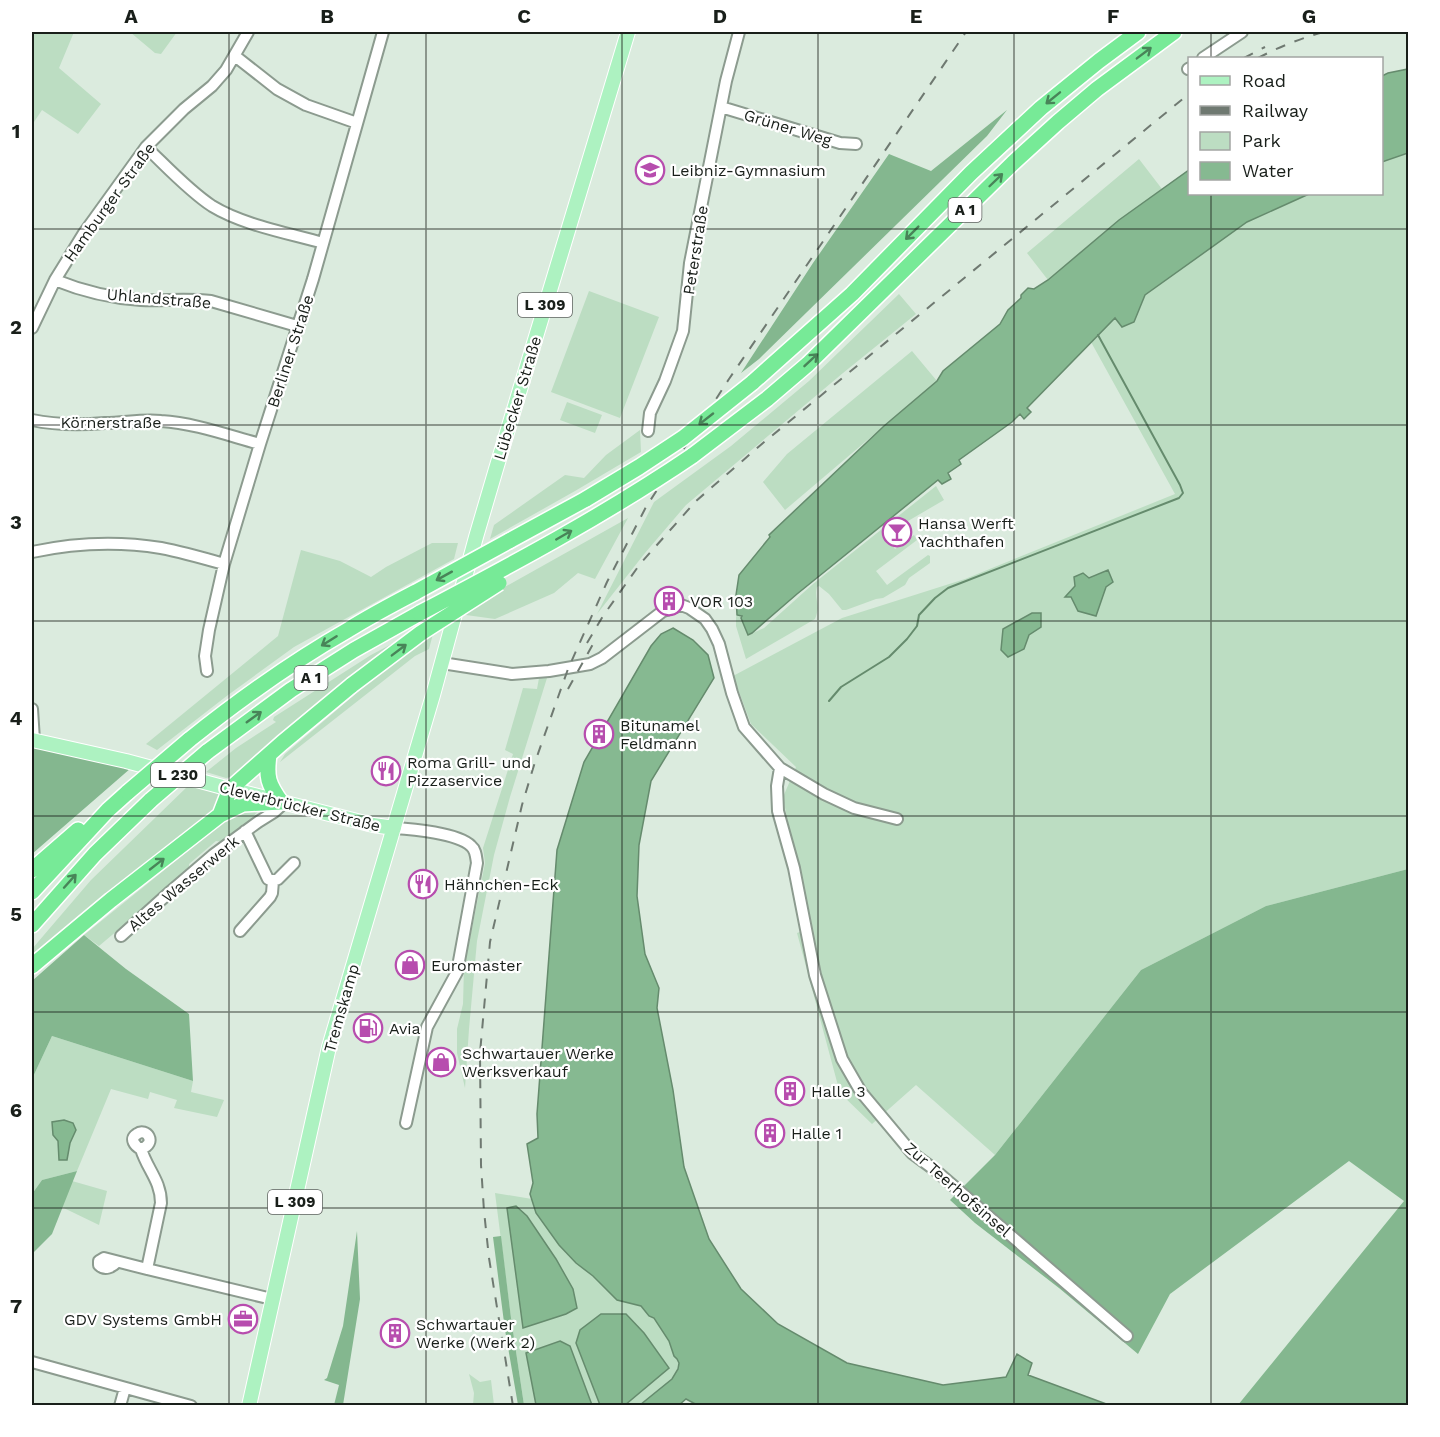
<svg xmlns="http://www.w3.org/2000/svg" width="1440" height="1437" viewBox="0 0 1440 1437" font-family="'Work Sans',sans-serif">
<rect width="100%" height="100%" fill="#dbebde"/>
<!-- green -->
<path fill="#bcddc2" fill-rule="evenodd" d="M32,32H74L59,68L101,104L78,134L42,110L32,125Z
M130,32H177L161,54L155,53Z
M1408,153V869L1266,906L1141,970L995,1155L916,1085L872,1124L840,1093L797,933L808,929L783,797L796,767L751,724L733,676L842,618L965,579L1175,494L1091,342L1115,317L1134,322L1145,295L1247,222L1309,194H1382V162ZM1108,570L1106,586L1096,616L1078,610L1071,597L1075,586L1089,578ZM1040,613L1041,627L1029,634L1024,649L1008,657Z
M1139,159L1162,189L1119,220L1048,280L1027,253Z
M589,291L659,317L620,418L551,392Z
M899,294L916,314L843,373L686,505L645,553L597,614L654,502L731,446L809,381Z
M912,351L937,381L785,510L763,482L787,454Z
M567,402L602,415L595,433L560,420Z
M640,430L641,452L575,491L490,539L494,525L565,475L584,478L606,455Z
M936,486L944,500L908,521L911,527L902,533V529L897,527L892,530V535L896,537L890,542L895,549L914,535L917,540L876,571L887,585L928,555L930,556V563L909,578L905,585L883,598L876,599L846,610H842L829,594L819,586L817,587C814,599 821,605 815,619L746,659L736,626V617L737,615H742L748,635L764,628L813,584Z
M628,518L595,579L578,573L554,593L495,619L466,615L469,607Z
M432,543H458L454,559L294,647L228,695L157,750L146,744L278,636L301,550L340,561L371,577L386,567Z
M434,630L429,649L415,656L280,762L285,754L413,645Z
M403,638L235,776L226,778L206,772L236,748L276,722L273,720L274,717L371,655Z
M539,678H547L510,797L494,855L477,941L469,1029L465,1088L457,1053V1029L463,1004L464,968L485,863L483,848L513,754L505,750L523,688L537,689Z
M189,785L219,794L221,801L217,810L73,922L32,956V949L91,880Z
M262,807L248,822L223,842L216,841L189,864V870L99,946L84,935L220,825L243,809Z
M52,1036L193,1081L191,1092L224,1100L217,1117L174,1108L177,1100L150,1092L148,1099L111,1089L77,1171L42,1180L32,1194V1079Z
M58,1177L107,1191L99,1225L41,1197Z
M495,1193L532,1199L536,1213L559,1245L576,1263L593,1276L617,1300L641,1306L649,1316L654,1318L669,1341L674,1356L677,1359L679,1363L678,1369L672,1379L640,1405H625L669,1368L601,1314L576,1343L600,1405H592L570,1346L526,1353L536,1405H524L511,1318Z
M469,1374L480,1382L491,1380L494,1405H473L474,1393Z"/>
<!-- forest -->
<path fill="#84b78f" d="M1007,110L987,136L759,359L741,373L813,263L889,154L931,171Z
M32,747L131,768L32,854Z
M1408,869V1405H1238L1404,1201L1349,1161L1170,1294L1138,1354L1059,1288L975,1223L950,1200L995,1155L1141,970L1266,906Z
M84,935L126,969L189,1014L193,1081L52,1036L32,1079V981Z
M77,1171L52,1234L32,1254V1194L42,1180Z
M357,1231L360,1299L343,1405H334L339,1385L324,1380L327,1378L343,1326Z
M501,1236L511,1318L524,1405H518L505,1330L493,1237Z"/>
<!-- water -->
<path fill="#86b991" stroke="#658b6d" stroke-width="1.5" d="M1408,69V153L1382,162V76L1388,73Z
M1189,170L1190,194H1309L1247,222L1145,295L1134,322L1122,327L1115,318L1027,408L1031,412L1024,419L1020,414L1012,422L959,460L961,464L948,473L951,479L942,484L938,480L797,594L752,633L748,635L741,618L742,616L737,615L736,595L739,575L770,537L769,535L884,426L937,381L943,371L1000,324L1008,310L1021,298V295L1028,288L1034,289L1048,280L1119,220Z
M1108,570L1113,582L1106,587L1096,616L1078,611L1071,597H1065L1075,586L1074,577L1083,573L1089,578Z
M1032,613H1041V627L1029,635L1024,649L1008,657L1001,650L1003,629Z
M673,628L693,640L708,655L714,678L651,781L639,845L637,896L645,954L659,988L657,1008L673,1090L684,1167L709,1239L741,1289L778,1324L847,1363L943,1385L1006,1377L1017,1354L1032,1363L1028,1375L1109,1405L699,1406L686,1399L679,1405H640L672,1379L678,1369L679,1363L677,1359L674,1356L669,1341L654,1318L649,1316L641,1306L617,1300L593,1276L576,1263L559,1245L536,1213L530,1194L533,1183L527,1144L538,1138L537,1114L557,850L584,762L651,646L661,634Z
M64,1120L73,1123L76,1130L70,1143L67,1160H59L58,1141L53,1135L52,1122Z
M516,1206L527,1216L556,1259L573,1289L577,1308L566,1314L523,1328L507,1208Z
M601,1314H626L644,1333L669,1368L625,1405H600L576,1343L580,1330Z
M560,1341L570,1346L592,1405H536L526,1353Z"/>
<g fill="none" stroke-linecap="round" stroke-linejoin="round">
<!-- stream -->
<path stroke="#658b6d" stroke-width="2" d="M829,701L841,687L889,657L907,639L917,626L919,615L935,598L948,588L1179,498L1183,493L1180,485L1098,335"/>
<!-- minor casing -->
<g stroke="#8c9b8f" stroke-width="14">
<path id="minor" d="M235,56L277,89L306,105L357,123
M1203,58L1242,32
M1188,69L1190,68
M721,107L840,143L856,144
M146,147C166,166 189,191 212,206C243,225 288,233 323,243
M55,280C82,291 111,298 141,300C164,301 187,298 211,301L297,326
M32,328L55,280L84,233L146,147L184,109L212,86L226,70L248,32
M32,420C55,425 81,425 105,423C124,423 142,419 161,421C194,423 227,435 260,444
M648,431L650,413L665,381L683,331L690,263L726,81L739,32
M32,552C74,543 118,541 161,548C182,552 203,558 224,564
M442,663L512,674L549,671L590,664L602,658L663,611L681,605L689,608L705,619L712,629L719,644L732,693L744,727L780,768L824,794L854,808L897,819
M207,671L205,656L209,630L224,564L260,444L313,279L383,32
M32,709L34,740
M780,768L777,786L778,811L794,868L815,975L842,1059L861,1092L912,1153L935,1170L1127,1336
M394,828C412,829 458,833 471,846C476,850 476,857 477,863L457,972L427,1027L406,1123
M245,831L268,879L273,881
M273,881L278,879L294,863
M240,931L270,897L272,893L273,881
M121,936L171,891L213,855L258,822L274,812L284,803
M141,1149C158,1143 146,1127 137,1134C129,1139 135,1146 141,1149C147,1169 161,1181 161,1203L147,1269L272,1299
M117,1262C112,1267 105,1271 99,1265V1261L104,1258L147,1269
M32,1362L191,1406
M120,1406L125,1388"/>
</g>
<!-- major casing -->
<g stroke="#fff" stroke-width="16">
<path id="major" d="M32,740L126,761L230,789L373,825L394,828
M249,1406L329,1047L433,695L476,537L496,469L628,32"/>
</g>
<!-- highway casing -->
<g stroke="#fff" stroke-width="18">
<path id="highway" d="M752,383L852,294L971,173L1041,108L1099,61L1138,32
M692,456L767,399L808,364L1013,163L1058,122L1097,89L1174,32
M509,541L586,499
M189,740C239,700 292,662 348,630C370,616 393,604 416,592
M207,752L291,690L354,650L420,613
M269,755C266,777 268,784 281,802
M220,815L230,789L282,743L352,685
M32,870L78,830
M32,892L108,810L128,792
M32,925L95,854L151,800
M32,966L111,900L220,815L243,804L281,802"/>
</g>
<!-- minor -->
<use href="#minor" stroke="#fff" stroke-width="10"/>
<!-- major -->
<use href="#major" stroke="#adf2c1" stroke-width="14"/>
<!-- highway -->
<use href="#highway" stroke="#77ea97" stroke-width="15"/>
<!-- rail -->
<path stroke="#6f7971" stroke-width="2" stroke-dasharray="10 10" stroke-linecap="butt" d="M1244,58L1265,47
M1258,58C1279,47 1301,38 1324,32
M587,643L603,616L640,564L696,501L763,443L1190,93
M568,689L597,637
M513,1406L489,1258L484,1211L481,1165L480,1053L490,942L522,805L535,762L568,669L607,582L646,507L729,379L966,32"/>
<!-- highway-bridge casing -->
<g stroke="#fff" stroke-width="18" stroke-linecap="butt">
<path id="highway-bridge" d="M586,499L639,467L683,438L752,383
M416,592L509,541
M420,613C513,564 605,515 692,456
M352,685L421,633L499,583
M128,792L189,740
M151,800L207,752"/>
</g>
<!-- highway-bridge -->
<use href="#highway-bridge" stroke="#77ea97" stroke-width="15"/>
</g>
<!-- one-way arrows -->
<defs><path id="oneway-shaft" d="M-6 0H5M1.5-3L5.5 0L1.5 3" fill="none" stroke-width="1.6" stroke-linecap="round" stroke-linejoin="round" transform="scale(1.5)"/></defs>
<g stroke="#488458">
<use href="#oneway-shaft" transform="translate(1144 53) rotate(-37)"/>
<use href="#oneway-shaft" transform="translate(1053 98) rotate(141)"/>
<use href="#oneway-shaft" transform="translate(996 180) rotate(-44)"/>
<use href="#oneway-shaft" transform="translate(912 233) rotate(135)"/>
<use href="#oneway-shaft" transform="translate(811 360) rotate(-43)"/>
<use href="#oneway-shaft" transform="translate(706 419) rotate(142)"/>
<use href="#oneway-shaft" transform="translate(564 535) rotate(-30)"/>
<use href="#oneway-shaft" transform="translate(444 576) rotate(151)"/>
<use href="#oneway-shaft" transform="translate(329 641) rotate(148)"/>
<use href="#oneway-shaft" transform="translate(399 650) rotate(-37)"/>
<use href="#oneway-shaft" transform="translate(254 717) rotate(-36)"/>
<use href="#oneway-shaft" transform="translate(157 864) rotate(-38)"/>
<use href="#oneway-shaft" transform="translate(70 881) rotate(-48)"/>
</g>
<!-- grid -->
<path fill="none" stroke="#191f1a" stroke-width="1.5" stroke-opacity="0.55" d="M229,32V1406M426,32V1406M622,32V1406M818,32V1406M1014,32V1406M1211,32V58M1211,194V1406M32,229H1408M32,425H1408M32,621H1408M32,816H1408M32,1012H1408M32,1208H1408"/>
<!-- icons -->
<defs>
<g id="school-ring" transform="scale(1.5)"><circle r="9.5" fill="#fff" stroke="#b74dae" stroke-width="1.5"/><path d="M0-5L7-2L0 1L-7-2ZM-4 1L0 2.5L4 1V4Q0 6-4 4Z" fill="#b74dae"/></g>
<g id="bar-ring" transform="scale(1.5)"><circle r="9.5" fill="#fff" stroke="#b74dae" stroke-width="1.5"/><path d="M-6-5H6L.8 .8V4.5H3.5V6h-7V4.5H-.8V.8Z" fill="#b74dae"/></g>
<g id="building-ring" transform="scale(1.5)"><circle r="9.5" fill="#fff" stroke="#b74dae" stroke-width="1.5"/><path d="M-4-6H4V6H1V3H-1V6H-4ZM-2.5-4.3h1.7v1.8h-1.7ZM.8-4.3h1.7v1.8H.8ZM-2.5-1h1.7V.8h-1.7ZM.8-1h1.7V.8H.8Z" fill="#b74dae"/></g>
<g id="restaurant-ring" transform="scale(1.5)"><circle r="9.5" fill="#fff" stroke="#b74dae" stroke-width="1.5"/><path d="M-5-6h1v4h1v-4h1v4h1v-4h1v5L-1.5 .5V6h-2V.5L-5-1ZM5-6V6H3V1.5H1.5Q1.5-4 5-6Z" fill="#b74dae"/></g>
<g id="shop-ring" transform="scale(1.5)"><circle r="9.5" fill="#fff" stroke="#b74dae" stroke-width="1.5"/><path d="M-5-2.5h2.3a2.7 3.5 0 0 1 5.4 0H5L5.5 6h-11ZM-1.5-2.5h3a1.5 2.3 0 0 0-3 0Z" fill="#b74dae"/></g>
<g id="fuel-ring" transform="scale(1.5)"><circle r="9.5" fill="#fff" stroke="#b74dae" stroke-width="1.5"/><path d="M-5.5-6h7V0h2V4h1.3V-2.5L3-4.5l.8-.8L6-3V5H2.5V1h-1V6h-7ZM-4.2-4.7v3.2H.2V-4.7Z" fill="#b74dae"/></g>
<g id="office-ring" transform="scale(1.5)"><circle r="9.5" fill="#fff" stroke="#b74dae" stroke-width="1.5"/><path d="M-6-3h4V-5.5h4V-3h4V5H-6ZM-1-4.5V-3h2v-1.5ZM-6 0V1H6V0Z" fill="#b74dae"/></g>
</defs>
<g fill-rule="evenodd">
<use href="#school-ring" x="650" y="170"/>
<use href="#bar-ring" x="897" y="532"/>
<use href="#building-ring" x="669" y="601"/>
<use href="#building-ring" x="599" y="734"/>
<use href="#restaurant-ring" x="386" y="771"/>
<use href="#restaurant-ring" x="423" y="884"/>
<use href="#shop-ring" x="410" y="965"/>
<use href="#fuel-ring" x="368" y="1028"/>
<use href="#shop-ring" x="441" y="1062"/>
<use href="#building-ring" x="790" y="1091"/>
<use href="#building-ring" x="770" y="1133"/>
<use href="#office-ring" x="243" y="1319"/>
<use href="#building-ring" x="395" y="1333"/>
</g>
<g text-anchor="middle" stroke-width="4.5" stroke-linejoin="round" paint-order="stroke">
<!-- shield labels -->
<g fill="#fff" stroke="#5e625f" stroke-width="1.5">
<rect x="948.5" y="198" width="33" height="24" rx="4.5"/>
<rect x="518" y="293" width="54" height="24" rx="4.5"/>
<rect x="294.5" y="666" width="33" height="24" rx="4.5"/>
<rect x="151" y="763" width="54" height="24" rx="4.5"/>
<rect x="268" y="1190" width="54" height="24" rx="4.5"/>
</g>
<g font-size="15" font-weight="bold" fill="#191f1a">
<text x="965" y="215">A 1</text>
<text x="545" y="310">L 309</text>
<text x="311" y="683">A 1</text>
<text x="178" y="780">L 230</text>
<text x="295" y="1207">L 309</text>
</g>
<!-- street labels -->
<g font-size="16" fill="#191f1a" stroke="#fff">
<text transform="translate(788 127) rotate(17)" y="6">Grüner Weg</text>
<text transform="translate(109 202) rotate(-54)" y="6">Hamburger Straße</text>
<text transform="translate(695 250) rotate(-81)" y="6">Peterstraße</text>
<text transform="translate(159 298) rotate(5)" y="6">Uhlandstraße</text>
<text transform="translate(290 351) rotate(-72)" y="6">Berliner Straße</text>
<text transform="translate(517 398) rotate(-73)" y="6">Lübecker Straße</text>
<text x="111" y="428">Körnerstraße</text>
<text transform="translate(300 806) rotate(14)" y="6">Cleverbrücker Straße</text>
<text transform="translate(183 883) rotate(-40)" y="6">Altes Wasserwerk</text>
<text transform="translate(341 1008) rotate(-74)" y="6">Tremskamp</text>
<text transform="translate(958 1189) rotate(41)" y="6">Zur Teerhofsinsel</text>
</g>
<!-- poi labels -->
<g font-size="16" fill="#191f1a" stroke="#fff" text-anchor="start">
<text x="671" y="176">Leibniz-Gymnasium</text>
<text x="918" y="529">Hansa Werft<tspan x="918" dy="18">Yachthafen</tspan></text>
<text x="690" y="607">VOR 103</text>
<text x="620" y="731">Bitunamel<tspan x="620" dy="18">Feldmann</tspan></text>
<text x="407" y="768">Roma Grill- und<tspan x="407" dy="18">Pizzaservice</tspan></text>
<text x="444" y="890">Hähnchen-Eck</text>
<text x="431" y="971">Euromaster</text>
<text x="389" y="1034">Avia</text>
<text x="462" y="1059">Schwartauer Werke<tspan x="462" dy="18">Werksverkauf</tspan></text>
<text x="811" y="1097">Halle 3</text>
<text x="791" y="1139">Halle 1</text>
<text x="222" y="1325" text-anchor="end">GDV Systems GmbH</text>
<text x="416" y="1330">Schwartauer<tspan x="416" dy="18">Werke (Werk 2)</tspan></text>
</g>
</g>
<!-- border -->
<rect width="1440" height="1437" fill="none" stroke="#ffffff" stroke-width="66"/>
<!-- legend -->
<rect x="1188" y="57" width="195" height="138" fill="#ffffff" stroke="#a3a5a3" stroke-width="1.5"/>
<rect x="1200" y="76" width="30" height="9" fill="#adf2c1" stroke="#a3a5a3" stroke-width="1.5"/>
<text x="1242" y="87" font-size="18" fill="#191f1a">Road</text>
<rect x="1200" y="106" width="30" height="9" fill="#6f7971" stroke="#a3a5a3" stroke-width="1.5"/>
<text x="1242" y="117" font-size="18" fill="#191f1a">Railway</text>
<rect x="1200" y="132" width="30" height="18" fill="#bcddc2" stroke="#a3a5a3" stroke-width="1.5"/>
<text x="1242" y="147" font-size="18" fill="#191f1a">Park</text>
<rect x="1200" y="162" width="30" height="18" fill="#86b991" stroke="#a3a5a3" stroke-width="1.5"/>
<text x="1242" y="177" font-size="18" fill="#191f1a">Water</text>
<rect x="33" y="33" width="1374" height="1371" fill="none" stroke="#191f1a" stroke-width="2"/>
<g font-size="20" text-anchor="middle" font-weight="bold" fill="#191f1a">
<text x="131" y="23">A</text>
<text x="327" y="23">B</text>
<text x="524" y="23">C</text>
<text x="720" y="23">D</text>
<text x="916" y="23">E</text>
<text x="1113" y="23">F</text>
<text x="1309" y="23">G</text>
<text x="16" y="138">1</text>
<text x="16" y="334">2</text>
<text x="16" y="529">3</text>
<text x="16" y="725">4</text>
<text x="16" y="921">5</text>
<text x="16" y="1117">6</text>
<text x="16" y="1313">7</text>
</g>
</svg>
